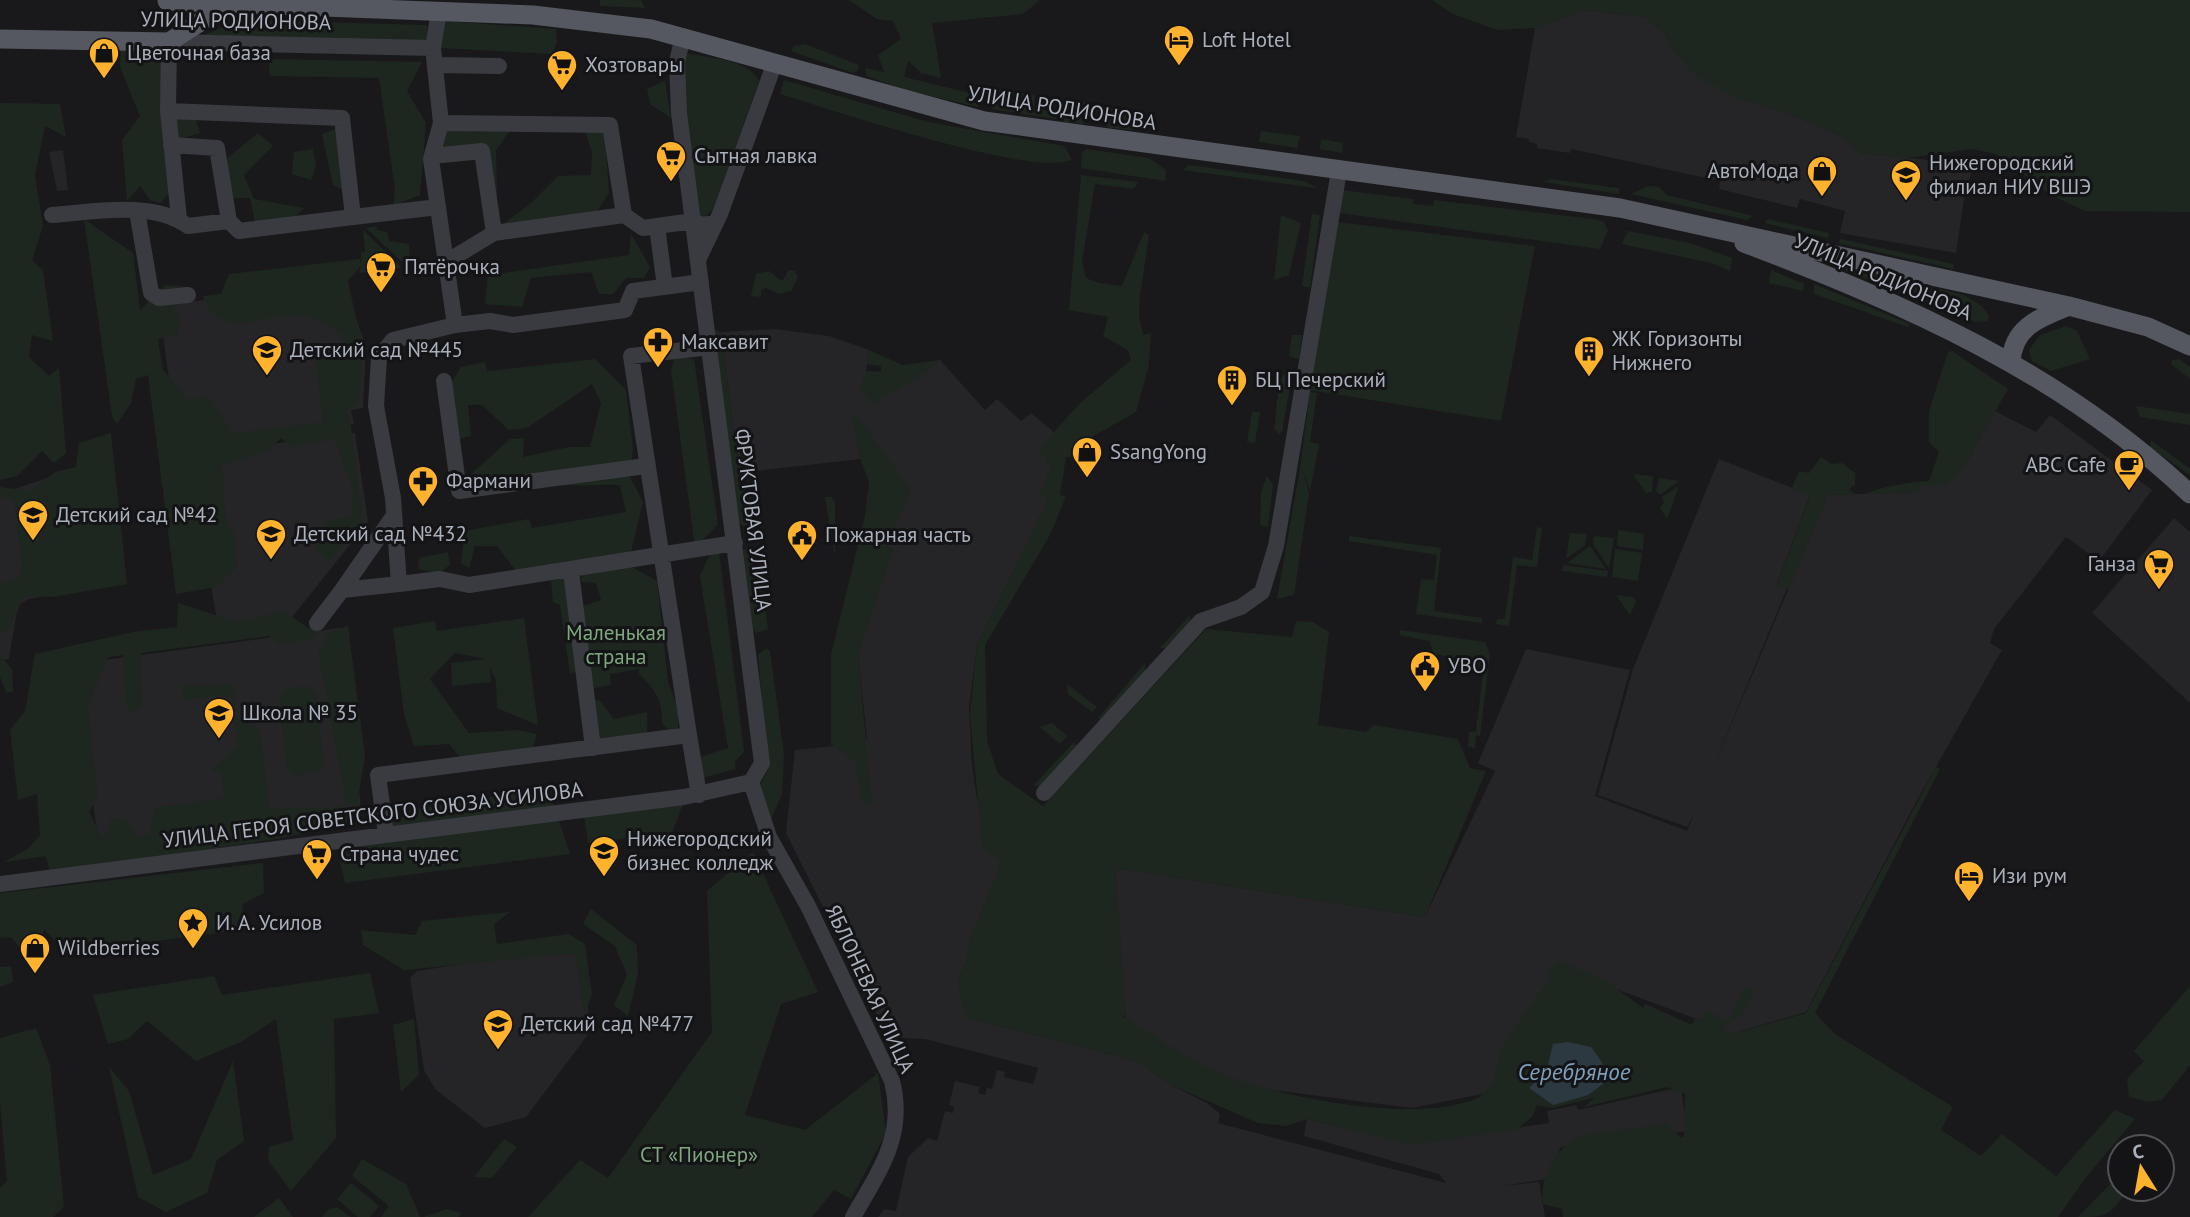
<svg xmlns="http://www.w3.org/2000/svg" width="2190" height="1217" viewBox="0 0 2190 1217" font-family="'PT Sans',sans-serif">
<rect width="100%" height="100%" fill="#19191b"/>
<!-- built -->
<path fill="#252528" d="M1585,10L1645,17L1665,34L1674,51L1738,98L1784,112L1842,136L1860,153L1958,163L1976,158L1965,193L1956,253L1840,233L1845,211L1800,199L1797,208L1719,189L1720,181L1571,149L1570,153L1537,148V144L1529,142V139L1516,137L1535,28Z
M63,150L68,190L57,191L49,152Z
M344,285L366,346L363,408L351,410L354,424L178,446L159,305Z
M775,329L829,336L869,350L866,374L860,388L916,376L940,360L985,410L997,399L1021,421L1031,413L1055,433L1056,484L977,645L969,708L972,764L977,799L1002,861L970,940L967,959L958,981L969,1018L1140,1062L1171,1085L1207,1103L1220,1114L1218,1123L1446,1183L1439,1174L1304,1136L1307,1119L1413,1144L1549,1123L1547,1111L1576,1105L1578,1110L1681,1087L1687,1131L1561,1147L1546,1179L1502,1186L1539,1182L1545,1217H878L884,1209L896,1211L908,1157L928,1138L937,1141L945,1111L953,1113L954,1107L949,1105L955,1081L980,1087L978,1093L985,1095L987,1088L992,1089L997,1070L1005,1072L1004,1077L1033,1084L1038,1068L925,1039L888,1037L786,833L795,750L834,746L867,738L858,657L872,601L893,550L886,546L853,417L860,459L739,473L721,332Z
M1995,411L2036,432L2050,415L2152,490L2099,561L2066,537L1994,629L1990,643L2002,650L1915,804L1806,1012L1734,1033L1557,967L1492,1092L1412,1108L1218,1083L1126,1024L1115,868L1425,917L1495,771L1478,763L1526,649L1630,670L1595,796L1687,831L1694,814L1687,827L1598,795L1633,669L1719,459L1810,495L1777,584L1787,588L1707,782L1828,495L1918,492V487L1965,465Z
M355,433L368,522L289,621L219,631L188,455Z
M61,473L71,591L29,599L18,605L9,659L0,660V494Z
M2174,518L2190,532V703L2092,613Z
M340,628L362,816L99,848L75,664Z
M583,945L590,1032L526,1117L485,1128L435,1089L424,1070L410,978L417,971Z"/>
<!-- green -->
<path fill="#1e271f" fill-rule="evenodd" d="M600,0H641L645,8L600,6Z
M849,0H1040L1023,14L932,23L941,78L921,73L908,61L904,77L974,94L980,98L978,107L902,89L867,76L865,68L884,72L878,55L901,39L893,21L877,19Z
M1432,0H2190V212L2085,211L2051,195L1996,154L1972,149L1908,158L1860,153L1842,136L1784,112L1738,98L1696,76L1674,51L1665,34L1645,17L1585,10L1535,28L1497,30L1453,14Z
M239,20L427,25V44L204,35Z
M443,21L556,29L557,42L551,54L439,48Z
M805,44L859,65L858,70L853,73L791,51L794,46Z
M121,47L163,48L160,107L196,120L200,133L165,143L171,190L161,203L150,200L140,186L127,201L122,140L140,116L120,67Z
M686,53C708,58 749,59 759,81L713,210L702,219L699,216L682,84Z
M268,59L422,62L407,91L426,123L420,195L393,206L395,189L379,78L270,76Z
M784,80L928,122L1064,146L1072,159C1040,180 826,108 780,94Z
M665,81L671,118L650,104L647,89Z
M997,90L1035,95L1034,108L1053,112L1056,119L992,109Z
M1060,99L1086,102L1084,124L1064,122Z
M0,103L60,104L66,137L45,126L35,175L43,226L32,260L43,270L53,341L32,335L29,357L49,376L59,368L66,453L54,463L42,451L17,476L0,480Z
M1100,107L1140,113L1134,130L1109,128L1096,110Z
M581,119L604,120L609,193L596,213L498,228L531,203L558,176L591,175L592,152Z
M338,128L346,192L333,185L322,134Z
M512,128L496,150L497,195L493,201L477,148L441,156L445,129Z
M1261,131L1300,136L1297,148L1259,142Z
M258,133L273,146L244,175L254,199L304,208L296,216L255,222L250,198H231L226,159Z
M1321,139L1343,143L1342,153L1320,149Z
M313,149L316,166L311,180L292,174L294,152Z
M1086,149L1149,158L1166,170L1165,181L1081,168L1082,153Z
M1189,165L1304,181L1317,188L1182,170Z
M1081,175L1138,182L1134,189L1095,184L1082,261L1086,278L1099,283L1122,286L1144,232L1149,235L1140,296L1139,316L1143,335L1151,333L1149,365L1136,412L1072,448L1071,457H1066L1060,495L1066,496L1050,535L985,645L987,741L998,774L1043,806L1206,629L1292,637L1296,621L1313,622L1329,632L1318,725L1366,732L1373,725L1458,739L1470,768L1486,771L1425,917L1115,868L1126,1013L1123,1017C1151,1032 1178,1053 1206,1067C1266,1096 1413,1125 1475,1099C1482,1097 1489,1087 1494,1081C1497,1042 1529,1007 1552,977L1548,969L1559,960L1610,984L1643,1008L1645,1004L1692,1025L1695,1019L1701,1021L1705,1010L1729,1021L1741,992L1748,988L1753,991L1742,1015L1721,1028L1735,1033L1806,1013L1936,767L1940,769L1815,1013L1835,1034L1953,1107L1941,1130L1981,1156L2002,1134L2056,1176L2115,1110L2135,1119L2087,1176L2058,1217H1563L1562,1209L1543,1204C1540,1179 1552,1153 1575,1139C1587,1132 1648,1127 1667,1124L1681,1138L1684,1136L1685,1094L1667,1087L1584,1107L1594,1098L1552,1108L1537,1105L1532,1117L1517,1129L1412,1145L1308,1119L1286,1126L1258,1123L1171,1085L1140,1062L969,1018L962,1006L958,981L967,959L970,940L1001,861L982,846L970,715L977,645L1048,500L1040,493L1051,466L1045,463L1048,458L1037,451L1080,403L1131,360L1128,350L1103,336L1108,317L1069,310ZM1547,1070L1553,1105L1529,1088Z
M1550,179L1619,188V194L1544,182Z
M1649,186L1659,187L1667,195L1753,216L1747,220L1631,194Z
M1342,190L1413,199V204L1433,206L1434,200L1593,219L1603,221L1608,230L1600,249L1339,213Z
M1312,214L1320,215L1310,288L1302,286Z
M1281,215L1301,223L1289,275L1274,280Z
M84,219L133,253L140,310L165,285L186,287L173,309L180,318L178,334L158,339L163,370L188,400L210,397L233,433L323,422L316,359L346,354L343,336C333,330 321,319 310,317C271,307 222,347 203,296L221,294L229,274L360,259L361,266V253L365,251L363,230L402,268L359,273L361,266L348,281L363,351L358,404L349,410L363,519L329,562L316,551L326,521L351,517L354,493L334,439L293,447L281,438L267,451L222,465L226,519L236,538L237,567L216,587L176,594L148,375L136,379L131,403L117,424L112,416Z
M1767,219L1829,233V235L1827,238L1765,223Z
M1337,222L1535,246L1501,421L1309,390Z
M376,226L378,230L387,232L389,241L409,244L410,264L406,266L366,228Z
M1628,231L1690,243L1732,258L1730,271L1711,263L1622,244Z
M631,234L650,267L644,278H626L613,294H599L591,272L531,278L522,307L485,304L488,275L629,255Z
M1841,239L1953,264L1954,269L1838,243Z
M1814,258L1964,295L1982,306L1989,316L1987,321L1976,322Z
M789,270L795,271L798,277L791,291L780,294L766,288L761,290V297L751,296L756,274L769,271L782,281Z
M1771,270L1804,284L1803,291L1769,283Z
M1814,284L1910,324L1908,327L1814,294Z
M2066,326L2077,331L2090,359L2051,371L2032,361L2029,350L2040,335Z
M711,328L721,332L739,473L752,510L751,524L743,526L738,521Z
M1292,335H1302L1299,359L1289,356Z
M869,350L903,365L940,360L927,372L872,404L860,388L867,371L881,372V366L867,364Z
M1952,351L2008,389L1965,465L1947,484L1918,487L1919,492L1864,494C1883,486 1910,482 1929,481L1939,452L1929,442V411L1948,352Z
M675,356L694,359L718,525L695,547L671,370Z
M595,359L626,390L633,449L630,477L643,502L630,556L516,571L497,546H475L469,568L461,563L465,531L529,519L532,528L626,512L620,485L468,486L469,476L510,439L524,438L523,457L569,447H590L601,403L592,384L527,428L509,430L482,405H468L471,436L448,442L444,394L461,367L485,362L487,371Z
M2179,359L2190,367V379L2171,364L2172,360Z
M1288,371L1291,381L1282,432L1279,434L1274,429L1280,378Z
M1310,392L1317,393L1310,442L1319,444L1310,491L1302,468L1309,493L1294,595L1277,599L1301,462Z
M2136,406L2190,414V425L2140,417Z
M1252,412H1260L1255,443L1247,442Z
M856,414L911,490L886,546L893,550L858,657L872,803L861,802L856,762L831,744V655L865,516L869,482L860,459L853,416Z
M111,433L127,584L53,597L24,596L9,631H0V584L18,579L22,563L14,499L0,497V487L31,491L55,472L76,467L79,443Z
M2151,440L2190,469V475L2150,447Z
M1821,457L1831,464L1842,463L1855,473V485L1849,489L1855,494L1828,495L1789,589L1777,585L1810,496L1792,488L1799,471L1809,473Z
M1633,474L1653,476L1652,492L1646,493Z
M1267,476L1273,485L1268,527L1260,525L1261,492Z
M1659,478L1679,481L1660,495L1656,491Z
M1679,486L1667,519L1660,508L1664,502L1662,497Z
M825,497H832L835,502V557Z
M1537,527L1542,528L1537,567L1517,565L1509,626L1496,624L1497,619H1505L1513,557L1532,560Z
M1618,530L1644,534L1643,550L1617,546Z
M1570,533L1587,534L1585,545L1566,559Z
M1349,536L1441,548L1434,611L1482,618V623L1416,614L1421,579L1434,580L1437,555L1349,541Z
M1594,536L1614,538L1609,568L1593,544Z
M751,546L758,551L768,629L756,633L752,628L743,550Z
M1590,546L1606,569L1567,563Z
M1615,549L1642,553L1638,581L1612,577Z
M719,551L744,752L735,761V769L703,778L700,757L728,748L700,576L709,556Z
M448,552L450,565L439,573L418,569L419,558Z
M1563,565L1608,571L1607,577L1563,571Z
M630,566L657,581L668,682L679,711L678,728L668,729L662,723C663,701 655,689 639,674V669L610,674L611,685L590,689L583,606L601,600L596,583L582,582L581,573Z
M566,576L578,671L570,674L560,605L553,602L551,581Z
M1616,595L1633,597L1636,602L1630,615Z
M178,603L237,622L284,611L308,628L321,625L312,639L280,644L269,636L141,653L142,706L131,713L126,705L123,655L108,657L88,706L98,796L89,812L103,839L112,818L126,820L139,838L149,834L155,808L224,798L221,773L211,770L238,745L231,695L184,699L182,686L230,685L235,691L238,719L260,729L270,808L354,807L359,821L282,838L50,873L46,856L4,862L29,848L40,835L37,794L18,800L10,730L25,711L35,654L133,632L177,627Z
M1190,615V625L1169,648H1160Z
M524,618L538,725L497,708L496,680L490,668L491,682L452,686L451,663L486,659L455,653L430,679L469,733L517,730L537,734L532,751L463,761L449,744L414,746L404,714L393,628L435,621L437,631Z
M348,626L365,756L357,805L346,803L318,652L329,633Z
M1400,630L1485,642L1490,654L1480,736L1476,735L1475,748L1468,747L1469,732H1476L1483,673L1478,662L1434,654L1429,641L1400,635Z
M766,648L770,651L784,755L782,794L771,820L758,789L768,770L758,655Z
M0,655L12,669L13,691L7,693L0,677Z
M1145,663V674L1102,720L1098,718Z
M1067,685H1068L1097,707L1092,712L1068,694Z
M308,686L316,692L324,764L321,770L295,776L287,770L279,698L287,688Z
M590,698L600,701L614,719L647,712V736L596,743Z
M1052,723L1067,736L1060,744L1040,727Z
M1074,742L1078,749L1044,786H1033Z
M548,788L570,854L345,883L338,853L416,809Z
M683,804L672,833L588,843L584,816Z
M753,852L818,992L781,1004L745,1115L805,1130L878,1073L886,1133L851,1199L834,1190L812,1217H528L580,1160L608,1178L712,1032L707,891Z
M263,863L264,893L243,904L240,930L66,953L44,929L40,947L24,953L11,937L0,938V893Z
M591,909L637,945L638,974L628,1016L614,1005L627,975L615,946L583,924Z
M510,912L494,924L497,944L569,934L585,944L592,995L584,1016L575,953L404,970L363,945L361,930L415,935L422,921Z
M11,966L13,982L0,987V967Z
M370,973L379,1013L334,1019L336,1138L291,1191L268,1160L269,1147L293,1140L276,1019L241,1042L196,1061L147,1021L128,1039L108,1044L93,995L214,976L222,995Z
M2190,986V1065L2162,1100L2149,1102L2129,1097L2127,1079L2144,1061L2134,1051Z
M414,1019L419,1075L401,1092L393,1025Z
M36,1028L50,1065L64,1207L53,1217H0V1188L7,1181L0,1102V1038Z
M233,1061L244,1141L217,1160L207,1193L166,1212L138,1197L109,1067L129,1091L153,1175L191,1159Z
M504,1139L517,1147L492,1178L474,1177Z
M362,1159L406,1184L420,1217H381L389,1206L352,1176Z
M2120,1179V1189H2127L2126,1192C2109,1216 2108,1217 2078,1217L2114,1180Z
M351,1183L379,1206L370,1217H358L337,1199Z
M279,1198L293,1217H254Z
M337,1207L351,1217H322L329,1209Z
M447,1209L462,1213L458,1217H423Z"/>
<!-- water -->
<path fill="#2d3941" d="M1568,1042L1591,1047L1602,1062L1603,1084L1588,1095L1553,1105L1529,1088L1547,1070L1553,1044Z"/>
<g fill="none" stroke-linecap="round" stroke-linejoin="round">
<!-- minor -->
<path stroke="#393b41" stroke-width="16" d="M683,36L677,62L679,113L762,763L751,782
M433,48L441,123L610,125L624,215L643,228L693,221L702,225L716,223
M437,65L499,66
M168,111L179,219
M441,123L431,159L455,325
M171,145L217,148L229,221
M432,156L482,151L494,233L624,215
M438,207L353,217L342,118L168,111L169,42L433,48L439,11
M137,211L151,293L159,298L188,295
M52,215C93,212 152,200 188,226L229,221L239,231L353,217
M657,226L665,287
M698,260L720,214L775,62
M446,262L494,233
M701,282L633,291L625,310L513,325L490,321L455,325L393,340L379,357L376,406L393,498L399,584L440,579L469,585L735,543
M444,381L459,491L646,466
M571,571L593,748
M342,590L392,518
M317,623L342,590L399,584
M689,735L631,356L710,347
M751,782L769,837L808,906L892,1081C906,1136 879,1171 853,1217
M1044,793L1201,621L1241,607L1262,592L1276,546L1339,171
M386,835L378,775L689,735L699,795
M0,884L684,797L751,782"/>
<!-- major -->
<path stroke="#555860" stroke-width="19" d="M167,1L533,15L651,29L984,121L1620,208L2069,306L2148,327L2190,346
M0,39L169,42L230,3
M1744,243C1909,306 2059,371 2190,494
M2011,362C2013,326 2040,318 2069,306"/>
</g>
<!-- icons -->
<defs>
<g id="hotel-pin" transform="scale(1.575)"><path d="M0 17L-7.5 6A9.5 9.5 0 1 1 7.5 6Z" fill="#ffb22d" stroke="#141416"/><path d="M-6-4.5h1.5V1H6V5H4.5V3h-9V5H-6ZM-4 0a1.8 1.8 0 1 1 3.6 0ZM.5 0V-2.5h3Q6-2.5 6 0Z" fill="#111"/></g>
<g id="shop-pin" transform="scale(1.575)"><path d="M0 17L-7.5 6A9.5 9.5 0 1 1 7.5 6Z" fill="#ffb22d" stroke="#141416"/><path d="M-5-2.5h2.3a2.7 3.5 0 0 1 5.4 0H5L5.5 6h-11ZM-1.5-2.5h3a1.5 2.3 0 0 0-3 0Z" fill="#111"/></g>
<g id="supermarket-pin" transform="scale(1.575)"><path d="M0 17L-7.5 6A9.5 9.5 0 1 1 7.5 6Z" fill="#ffb22d" stroke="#141416"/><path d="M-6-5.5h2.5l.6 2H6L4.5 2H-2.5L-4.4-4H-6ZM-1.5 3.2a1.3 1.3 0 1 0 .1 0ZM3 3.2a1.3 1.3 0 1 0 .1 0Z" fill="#111"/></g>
<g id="university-pin" transform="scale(1.575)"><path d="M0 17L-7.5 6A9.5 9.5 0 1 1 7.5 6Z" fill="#ffb22d" stroke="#141416"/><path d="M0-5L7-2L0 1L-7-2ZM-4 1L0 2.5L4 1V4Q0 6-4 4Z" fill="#111"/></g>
<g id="pharmacy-pin" transform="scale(1.575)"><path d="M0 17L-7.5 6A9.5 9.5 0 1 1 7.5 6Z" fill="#ffb22d" stroke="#141416"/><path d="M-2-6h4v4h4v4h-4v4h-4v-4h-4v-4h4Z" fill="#111"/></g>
<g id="school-pin" transform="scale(1.575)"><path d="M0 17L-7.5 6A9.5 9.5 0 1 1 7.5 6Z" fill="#ffb22d" stroke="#141416"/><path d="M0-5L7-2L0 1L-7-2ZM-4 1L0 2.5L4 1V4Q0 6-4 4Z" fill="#111"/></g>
<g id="building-pin" transform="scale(1.575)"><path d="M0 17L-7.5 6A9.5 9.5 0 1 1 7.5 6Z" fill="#ffb22d" stroke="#141416"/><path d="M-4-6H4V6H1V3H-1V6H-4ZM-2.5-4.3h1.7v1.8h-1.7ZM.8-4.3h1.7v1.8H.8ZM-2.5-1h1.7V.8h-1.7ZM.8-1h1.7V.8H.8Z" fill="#111"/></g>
<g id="cafe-pin" transform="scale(1.575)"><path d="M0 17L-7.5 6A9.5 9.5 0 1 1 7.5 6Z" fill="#ffb22d" stroke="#141416"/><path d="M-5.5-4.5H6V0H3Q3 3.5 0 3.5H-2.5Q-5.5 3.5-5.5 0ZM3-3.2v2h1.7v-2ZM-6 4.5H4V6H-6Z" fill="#111"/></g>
<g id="civic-pin" transform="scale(1.575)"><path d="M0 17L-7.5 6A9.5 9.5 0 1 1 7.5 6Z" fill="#ffb22d" stroke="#141416"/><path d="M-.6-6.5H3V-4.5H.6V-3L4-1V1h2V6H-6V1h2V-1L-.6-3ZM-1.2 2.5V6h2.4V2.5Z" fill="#111"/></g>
<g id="sight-pin" transform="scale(1.575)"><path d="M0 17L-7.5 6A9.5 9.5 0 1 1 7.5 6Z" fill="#ffb22d" stroke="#141416"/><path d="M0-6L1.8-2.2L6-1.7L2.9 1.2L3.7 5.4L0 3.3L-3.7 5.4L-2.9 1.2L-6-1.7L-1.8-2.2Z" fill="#111"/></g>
</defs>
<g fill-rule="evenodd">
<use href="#hotel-pin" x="1179" y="40"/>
<use href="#shop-pin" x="104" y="53"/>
<use href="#supermarket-pin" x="562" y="65"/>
<use href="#supermarket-pin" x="671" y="156"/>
<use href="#shop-pin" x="1822" y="171"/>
<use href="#university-pin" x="1906" y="175"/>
<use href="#supermarket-pin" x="381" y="267"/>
<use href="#pharmacy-pin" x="658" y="342"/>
<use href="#school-pin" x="267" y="350"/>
<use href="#building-pin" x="1589" y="351"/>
<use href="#building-pin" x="1232" y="380"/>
<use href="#shop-pin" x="1087" y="452"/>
<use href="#cafe-pin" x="2129" y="465"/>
<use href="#pharmacy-pin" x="423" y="481"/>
<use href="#school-pin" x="33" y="515"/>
<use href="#school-pin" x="271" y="534"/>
<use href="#civic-pin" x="802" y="535"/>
<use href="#supermarket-pin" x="2159" y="564"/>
<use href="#civic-pin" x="1425" y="666"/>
<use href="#school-pin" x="219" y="713"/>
<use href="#university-pin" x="604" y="851"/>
<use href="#supermarket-pin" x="317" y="854"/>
<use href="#hotel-pin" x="1969" y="876"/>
<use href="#sight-pin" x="193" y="923"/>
<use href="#shop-pin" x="35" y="948"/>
<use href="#school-pin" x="498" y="1024"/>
</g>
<g text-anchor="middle" stroke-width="6" stroke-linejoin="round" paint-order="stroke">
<!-- street labels -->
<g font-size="21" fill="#aab0bc" stroke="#141416">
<text transform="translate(236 21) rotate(1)" y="7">УЛИЦА РОДИОНОВА</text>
<text transform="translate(1062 108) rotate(9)" y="7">УЛИЦА РОДИОНОВА</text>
<text transform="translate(1883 277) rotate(23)" y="7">УЛИЦА РОДИОНОВА</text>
<text transform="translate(753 520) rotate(83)" y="7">ФРУКТОВАЯ УЛИЦА</text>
<text transform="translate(373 815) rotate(-7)" y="7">УЛИЦА ГЕРОЯ СОВЕТСКОГО СОЮЗА УСИЛОВА</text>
<text transform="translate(870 989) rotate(65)" y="7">ЯБЛОНЕВАЯ УЛИЦА</text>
</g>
<!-- poi labels -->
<g font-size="21" fill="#aab0bc" stroke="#141416" text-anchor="start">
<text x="1202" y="47">Loft Hotel</text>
<text x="127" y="60">Цветочная база</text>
<text x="585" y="72">Хозтовары</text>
<text x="694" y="163">Сытная лавка</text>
<text x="1929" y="170">Нижегородский<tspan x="1929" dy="24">филиал НИУ ВШЭ</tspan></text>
<text x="1799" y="178" text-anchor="end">АвтоМода</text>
<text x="404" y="274">Пятёрочка</text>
<text x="1612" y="346">ЖК Горизонты<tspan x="1612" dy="24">Нижнего</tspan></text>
<text x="681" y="349">Максавит</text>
<text x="290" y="357">Детский сад №445</text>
<text x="1255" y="387">БЦ Печерский</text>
<text x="1110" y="459">SsangYong</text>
<text x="2106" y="472" text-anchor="end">АВС Cafe</text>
<text x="446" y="488">Фармани</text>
<text x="56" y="522">Детский сад №42</text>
<text x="294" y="541">Детский сад №432</text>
<text x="825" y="542">Пожарная часть</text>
<text x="2136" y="571" text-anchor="end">Ганза</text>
<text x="1448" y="673">УВО</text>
<text x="242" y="720">Школа № 35</text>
<text x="627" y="846">Нижегородский<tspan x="627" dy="24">бизнес колледж</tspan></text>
<text x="340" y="861">Страна чудес</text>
<text x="1992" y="883">Изи рум</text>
<text x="216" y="930">И. А. Усилов</text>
<text x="58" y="955">Wildberries</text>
<text x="521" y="1031">Детский сад №477</text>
</g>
<!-- park labels -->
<g font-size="21" fill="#7fa881" stroke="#141416">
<text x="616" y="640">Маленькая<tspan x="616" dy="24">страна</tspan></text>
<text x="699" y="1162">СТ «Пионер»</text>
</g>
<!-- water labels -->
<g font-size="23" font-style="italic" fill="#7ea0ba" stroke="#141416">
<text x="1574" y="1080">Серебряное</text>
</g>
</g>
<!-- north arrow -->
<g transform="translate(2141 1168) rotate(349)"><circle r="33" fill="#141416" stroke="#505258" stroke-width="2"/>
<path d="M0-5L12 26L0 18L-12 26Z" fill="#ffb22d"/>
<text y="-10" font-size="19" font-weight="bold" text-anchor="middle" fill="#aab0bc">С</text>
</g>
</svg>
